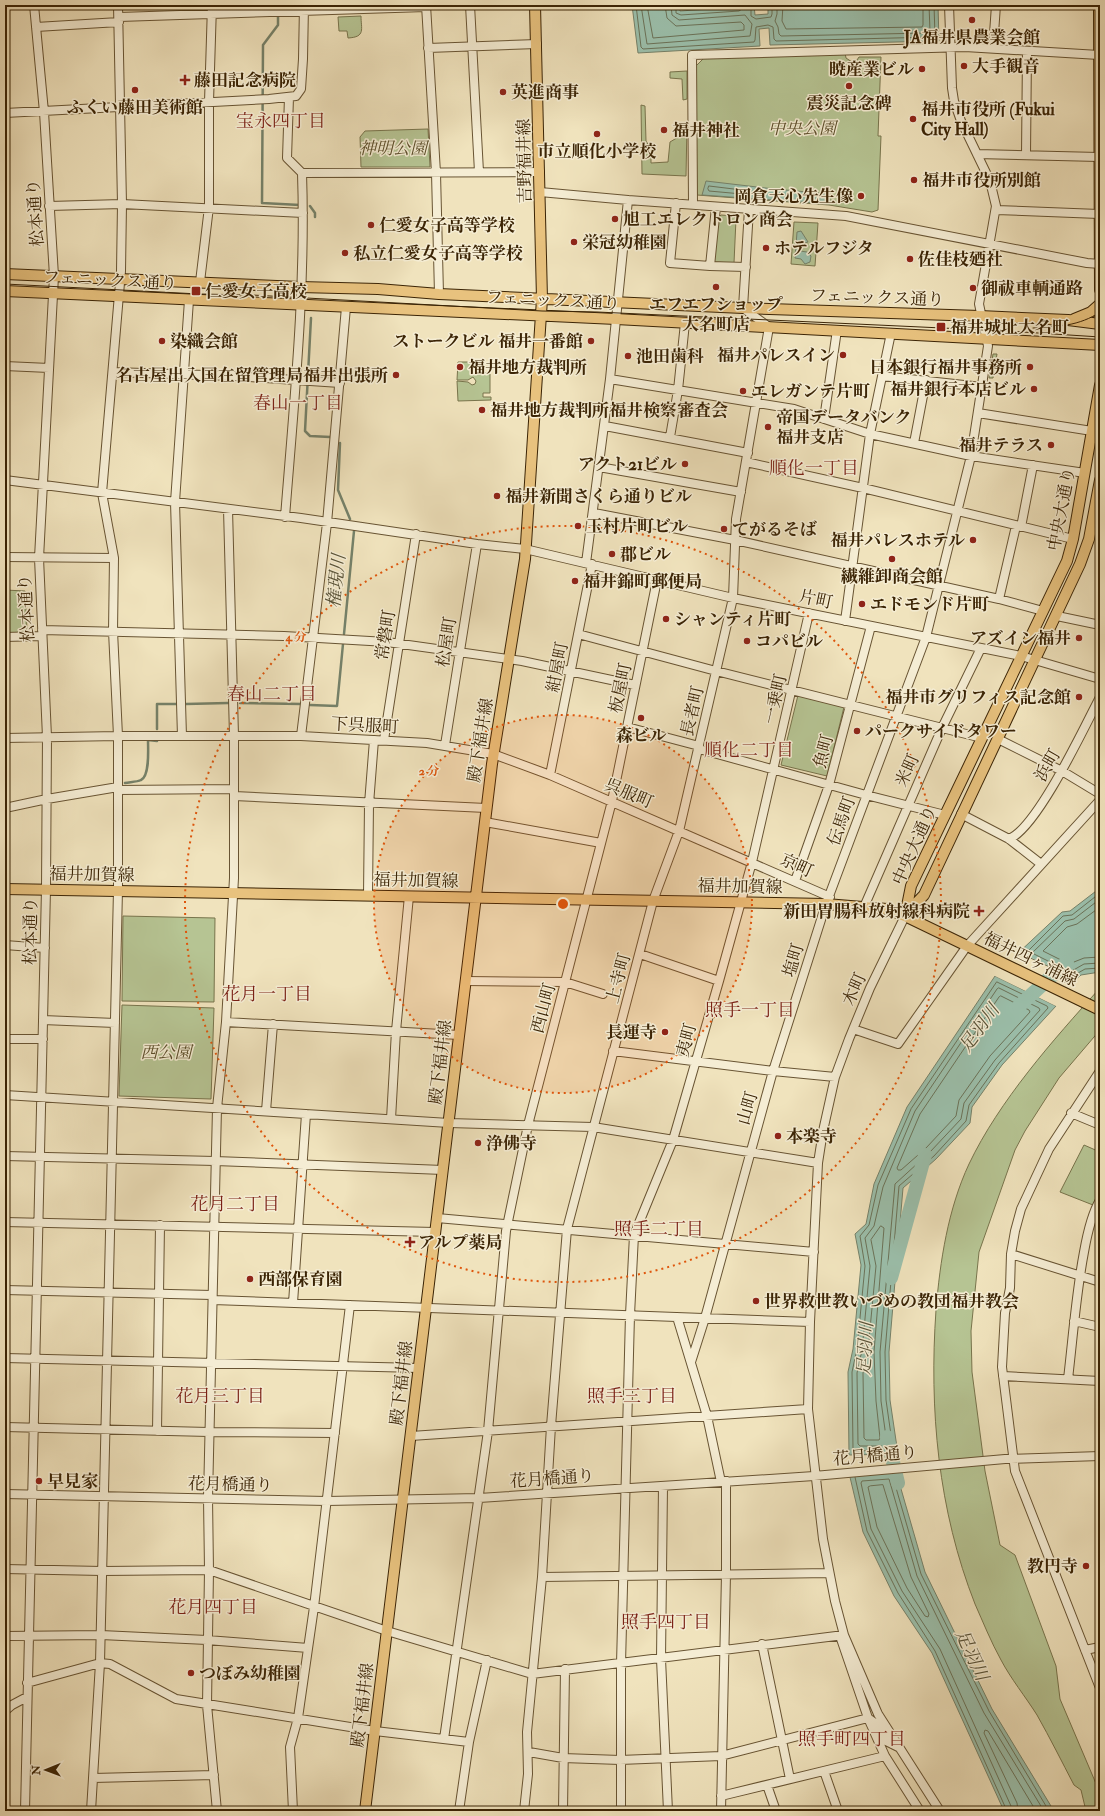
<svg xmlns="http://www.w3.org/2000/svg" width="1105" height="1816" viewBox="0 0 1105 1816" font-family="'IM FELL Double Pica','Noto Serif JP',serif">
<rect width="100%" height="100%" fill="#f0e3bd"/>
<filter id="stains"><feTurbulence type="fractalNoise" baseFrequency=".005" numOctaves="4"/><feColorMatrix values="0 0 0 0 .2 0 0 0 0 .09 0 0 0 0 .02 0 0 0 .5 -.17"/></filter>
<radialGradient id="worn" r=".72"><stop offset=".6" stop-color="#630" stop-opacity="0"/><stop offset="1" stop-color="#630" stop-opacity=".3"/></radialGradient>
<!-- green -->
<path fill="#b6c493" stroke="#78744c" d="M682,5H731L686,8Z
M361,16C361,29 366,37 348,38L347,31H339L338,17Z
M845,53L846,58L852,62L857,60L859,57H881L878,136H881L878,210L872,212L829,205L697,195L695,67L705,57Z
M687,71V99L683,100L682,79L670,78V72Z
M641,105L645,106L646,141L651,149V163L668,162L670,142L680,136L681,125L687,124L686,176L642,174Z
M428,129L430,167H361L360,137L365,131Z
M721,215L734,216L736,219L734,263L713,262L719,217Z
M794,222L818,223L815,266L791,264Z
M993,354H997L993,378H989Z
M458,362H478L481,371L490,374V393H483V397H491V400L458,401L457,381L468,382L472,385L475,384L476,381L473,377L468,380H457Z
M5,590L25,591L27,629L22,634L5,633Z
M798,695L844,707L827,776L781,765Z
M123,916L215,918L214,1002L122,1001Z
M1100,988V1030L1059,1078L1025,1131L1015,1150L979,1252L971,1331L972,1372L985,1471L1000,1545L1015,1555L1056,1666L1060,1699L1100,1793V1811H1086L1081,1790L1074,1785C1062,1762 1050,1738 1037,1715C1025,1696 1011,1679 1001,1660C991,1642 983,1622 975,1604C938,1510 929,1409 936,1310C940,1261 948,1209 969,1164C999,1101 1053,1040 1100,988Z
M122,1005L214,1008L211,1099L119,1096Z
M1084,1145L1100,1152V1193L1093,1205L1060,1192Z"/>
<!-- water -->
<path fill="#9bbfab" stroke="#758169" d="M632,5H679L680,11L739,7V5H754L755,15L768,14V5H938L939,41L770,45L769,28L759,29L760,46L638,53Z
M706,181L774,189L830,194V204L702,195Z
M801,231L808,242L801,244L800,251L807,252L811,256L810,262L805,264L801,259L795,258L797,232Z
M1100,888V972L1081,975L1072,983L1015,956L1062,912L1070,911Z
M995,976L1056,1006L1002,1065L972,1107L970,1123L936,1159L903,1188L889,1352L890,1400L898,1454L849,1455L848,1372L853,1349L861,1265L855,1234L866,1224L874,1184L907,1107Z
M895,1468L925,1572L992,1709L1054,1811H1004L932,1653L894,1596L863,1532L849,1473Z"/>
<!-- pier -->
<path fill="#f0e3bd" d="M1017,951L1064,973L1078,980L1072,985L1014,958L1013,956Z
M996,974L1057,1004L1058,1007L993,975Z"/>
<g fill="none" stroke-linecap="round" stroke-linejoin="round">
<!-- shore -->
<path stroke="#6b7258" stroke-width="1" d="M636,5L641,47L643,49L754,42L755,40L756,27L768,25L773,27L774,39L776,41L933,37L935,36L934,5
M641,5L647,44L750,36L752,24L745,15L679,20L672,15L671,5
M647,5L653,38L744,30V25L741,22L676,26L667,18L665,5
M676,5V13L681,15L739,11L742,9L743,5
M751,5V16L756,19L771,17L772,14V5
M777,5V14L775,21L778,27L779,34L781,36L928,33L930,31L929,5
M783,5L782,21L786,29L922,27L923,25V5
M709,186L742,190L744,192L742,194L709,191L708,189Z
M1100,893L1072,915L1063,916L1024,955L1071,977L1085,969L1100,968
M1100,899L1074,919L1065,921L1032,953L1070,972L1084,964L1100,963
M1100,907L1077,924L1067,927L1043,951L1069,964L1084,958L1100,957
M997,982L1047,1006L1048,1008L999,1063L969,1105L966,1121L934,1156L899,1186L885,1352L886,1400L893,1449L891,1450L855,1451L853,1449L852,1372L857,1349L865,1266L860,1236L869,1225L878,1185L911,1109Z
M999,988L1039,1008L1040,1010L995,1060L964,1103L961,1119L930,1152L895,1184L880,1352L881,1401L887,1444L885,1446H860L858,1444L857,1373L862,1350L870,1266L865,1238L874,1226L883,1187L915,1111L997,989Z
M1001,996L1029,1010L1030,1012L990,1056L959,1100L956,1116L926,1148L901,1170H898L897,1168L920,1114L999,997Z
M881,1226L884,1228L874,1352L876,1401L880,1438L879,1440H866L864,1438L863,1373L868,1350L876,1266L871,1240Z
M892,1474L921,1574L989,1711L1049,1811
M855,1477L867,1531L898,1593L935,1651L1007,1811
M883,1485L911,1577L929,1614L928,1617L925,1616L907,1588L877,1527L868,1487L870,1486Z
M1012,1811L1011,1806L940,1649L902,1591L871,1529L861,1483L862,1481L889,1479L917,1576L984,1713L1044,1811
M1018,1811L1017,1803L984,1733L985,1730L988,1731L1036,1811"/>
<!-- stream -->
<path stroke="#758169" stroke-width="2.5" d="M278,5V25L263,45L262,203L300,205
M310,206L315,213V217
M311,318L305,431L310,436L330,437
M340,443L338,490L350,519
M344,634L354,531
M240,703L302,704
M186,704L228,703
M310,705L337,706L343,644
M157,729V704H177
M125,783C130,782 137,782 141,780C150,776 148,749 148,740L157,741"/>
<!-- river -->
<path stroke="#9bbfab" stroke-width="14" d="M1019,1006L1067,962
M891,1278L925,1155
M887,1437L898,1483"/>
<!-- minor casing -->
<g stroke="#685433" stroke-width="10">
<path id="minor" d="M426,5L436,173L439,294
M470,5L479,172
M119,17L426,7
M36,27L119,22
M428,48L537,44
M993,48L996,5
M5,113L269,99L296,96L301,89L303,59L304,5
M977,154L1099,157
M1026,155L1027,51
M302,173L540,172
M540,192L628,200L846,216L1087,263L1100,264
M676,203L670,263L710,266
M693,204L692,55L965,47L1099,55
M49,206L122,204L303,213
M716,207L710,266L746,267
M996,210L1099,214
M200,282L209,207V102L212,5
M5,366L49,368
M113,372L235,376L340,383
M882,376L982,387
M610,379L794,409L870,434L971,456L1085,473
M978,413L1092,431
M824,419L837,330
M605,426L748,453
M670,437L678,390L685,323
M914,443L926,380
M746,462L863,488L1073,539
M599,467L741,492
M5,480L301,518L477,544L525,549L733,598L1021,656L1100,679
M594,513L735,540L999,599L1043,611
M285,517C294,403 306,288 302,173L287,158L289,97
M1021,527L1033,465
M5,557L114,558
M586,563L610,379L628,200
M999,599L1016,526
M1057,616L1100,625
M845,621L870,434L891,333
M42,630L284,636L387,642L522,661L635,685
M578,634L716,671L982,738
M5,637L42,636
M627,727L699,746
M182,736L175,502L189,300
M301,736L327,523L346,307
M5,738L118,736H301L427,743L493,754L550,775L830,897
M998,739L1062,771L1100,794
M384,740L416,534
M445,745L477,544
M699,749L866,795L945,815
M550,775L592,564
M118,790L234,789
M234,796L486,808
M5,808L47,799L118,787
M961,814L1009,839L1041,864
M485,822L601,843
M1009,839C1037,828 1084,728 1100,697
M795,881L829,785L871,626
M368,895L369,804L374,740
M864,907L942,728L981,648
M905,916L870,988L849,1039L835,1077L823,1131L818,1163L810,1322L808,1409L823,1539L835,1601L844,1635L878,1714L940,1811
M5,945L45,948
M640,954L719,981
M466,981L565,982L603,994
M43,1020L115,1023
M226,1022L459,1035
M853,1029L898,1044L967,946L1100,800
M5,1039H43
M613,1051L773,1071L835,1077
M1100,1071L1049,1149L1021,1209L1015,1231L1011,1254L1010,1288L1005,1313L1002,1367L1015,1471L1100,1688
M5,1095L449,1123L593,1127L818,1163
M266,1111L273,1024
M1071,1113L1100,1125
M391,1119L396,1031L409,896
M5,1156L215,1161L443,1170
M437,1218L814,1252
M5,1222L435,1232
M1011,1254L1100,1282
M5,1290L212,1295
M213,1300L810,1322
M293,1303L306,1114
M677,1317L707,1416L721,1482
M1074,1321L1100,1327
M5,1358L419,1368
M691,1362L705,1318L773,1071L826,904L926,637L971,456L988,346L979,304L996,206L990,181L961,121L954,101L952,88L949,5
M1003,1376L1100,1381
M1068,1379C1073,1337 1076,1294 1084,1252C1087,1235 1091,1215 1100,1200
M5,1427L209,1432L335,1433
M157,1431L160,1225
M411,1436L808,1409
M663,1486L661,1659L668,1811
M5,1494L327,1501L479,1498L814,1476L1005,1459L1100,1456
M5,1569L102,1571L209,1570L387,1631L532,1674L844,1635
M542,1577L829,1573
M5,1636L101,1635L207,1640L308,1648
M840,1636L868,1718L885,1756L920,1811
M762,1644L790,1779
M1085,1650L1100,1647
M27,1683L100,1663L110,1664L176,1699L375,1731L469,1742
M5,1711L12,1705L27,1697
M444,1739L488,1431L506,1231L528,1125L612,801L657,580
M529,1752L563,1758L620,1760L721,1756L868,1718L875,1723L886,1741L898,1747
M824,1771L838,1811
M93,1778L214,1775
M767,1785L776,1811
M721,1796L885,1756
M25,1811L46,889L47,737L39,558L54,276L44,112L34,5
M91,1811L100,1663L118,890V736L113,631L114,558L102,493L121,271L122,204L118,5
M217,1811L207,1705L209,1570L208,1498L217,1108L226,1022L234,878V736L228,509
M293,1811L290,1747L298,1718L314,1607L350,1305
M459,1811L469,1742L487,1660
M524,1811L528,1774L527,1732L542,1577L551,1426L567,1229L653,901L679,831L733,598L736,519L769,327L743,308L749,209
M563,1811L565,1669
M621,1811V1664L630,1315L634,1235L673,1140L719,981L752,862L809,613
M721,1811L726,1574V1481"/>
</g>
<!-- major casing -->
<g stroke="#3b2405" stroke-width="12">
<path id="major" d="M1099,5L1100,290
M5,274L300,287L378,289L439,294L743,308L980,316L1068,320L1100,324
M5,291L616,319L1100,345
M1074,319L1091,312L1100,304
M5,889L826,904L887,909L905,916L1100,1010
M905,915L924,895L1080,564L1089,539L1100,480
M905,916L911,886L1067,561L1073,539L1100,385
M365,1811L492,764L525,559L542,299L535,5"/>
</g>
<!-- minor -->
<use href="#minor" stroke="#f5edd4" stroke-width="8"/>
<!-- major -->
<use href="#major" stroke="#e8c27e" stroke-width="10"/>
<!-- tram -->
<path stroke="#3b2405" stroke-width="1" d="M5,284L199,294L252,295L542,311L597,312L1007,331L1100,337
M1033,328C1056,327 1080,326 1100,312"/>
</g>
<!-- distance rings -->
<circle cx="563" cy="904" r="189" fill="#df560c" fill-opacity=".12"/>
<g fill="none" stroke="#df560c" stroke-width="2" stroke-dasharray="2 4">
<circle cx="563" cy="904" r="189"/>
<circle cx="563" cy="904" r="378"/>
</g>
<!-- markers -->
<g fill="#8f2418" stroke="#f5edd4" stroke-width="1.5">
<circle cx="972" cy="20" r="4"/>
<circle cx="964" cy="66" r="4"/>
<circle cx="922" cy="69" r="4"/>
<path d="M183 74h4v4h4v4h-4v4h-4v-4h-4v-4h4z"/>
<circle cx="849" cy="86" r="4"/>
<circle cx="135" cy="90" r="4"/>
<circle cx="503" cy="92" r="4"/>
<circle cx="913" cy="119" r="4"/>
<circle cx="664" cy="130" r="4"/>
<circle cx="597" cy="134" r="4"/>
<circle cx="914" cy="180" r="4"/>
<circle cx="861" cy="196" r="4"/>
<circle cx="615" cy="219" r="4"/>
<circle cx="371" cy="225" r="4"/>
<circle cx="574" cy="242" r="4"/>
<circle cx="766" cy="248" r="4"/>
<circle cx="345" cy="253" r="4"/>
<circle cx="910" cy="259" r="4"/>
<circle cx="716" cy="287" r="4"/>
<circle cx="973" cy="288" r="4"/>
<rect x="191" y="286" width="10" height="10" rx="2"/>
<rect x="936" y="322" width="10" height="10" rx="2"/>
<circle cx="162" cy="341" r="4"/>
<circle cx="591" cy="341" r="4"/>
<circle cx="843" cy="355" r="4"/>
<circle cx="628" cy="356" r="4"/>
<circle cx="460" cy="367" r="4"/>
<circle cx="1030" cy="367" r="4"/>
<circle cx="396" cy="375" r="4"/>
<circle cx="1034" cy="389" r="4"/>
<circle cx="743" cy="391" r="4"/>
<circle cx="482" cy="410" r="4"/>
<circle cx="768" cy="427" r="4"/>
<circle cx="1051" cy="445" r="4"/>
<circle cx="685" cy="464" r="4"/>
<circle cx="497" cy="496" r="4"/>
<circle cx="578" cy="526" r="4"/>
<circle cx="724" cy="529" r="4"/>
<circle cx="973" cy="540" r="4"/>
<circle cx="612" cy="554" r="4"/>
<circle cx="892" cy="559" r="4"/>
<circle cx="575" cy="581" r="4"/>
<circle cx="862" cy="604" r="4"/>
<circle cx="666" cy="619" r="4"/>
<circle cx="1079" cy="638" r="4"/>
<circle cx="747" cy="641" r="4"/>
<circle cx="1079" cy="697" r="4"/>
<circle cx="641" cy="718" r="4"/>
<circle cx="857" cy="731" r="4"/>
<path d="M977 905h4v4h4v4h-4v4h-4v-4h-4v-4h4z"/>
<circle cx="665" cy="1032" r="4"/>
<circle cx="778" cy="1136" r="4"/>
<circle cx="478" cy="1143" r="4"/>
<path d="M408 1236h4v4h4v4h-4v4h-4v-4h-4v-4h4z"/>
<circle cx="250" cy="1279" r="4"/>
<circle cx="756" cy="1301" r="4"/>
<circle cx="39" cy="1481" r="4"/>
<circle cx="1086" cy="1566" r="4"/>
<circle cx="191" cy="1673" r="4"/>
</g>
<g text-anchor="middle" stroke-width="3" stroke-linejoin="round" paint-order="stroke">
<!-- poi labels -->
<g font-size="17" font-weight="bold" fill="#3b2405" stroke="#f5edd4" text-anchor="start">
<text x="972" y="43" text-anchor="middle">JA福井県農業会館</text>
<text x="972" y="72">大手観音</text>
<text x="914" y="75" text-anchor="end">暁産業ビル</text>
<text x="194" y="86">藤田記念病院</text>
<text x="511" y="98">英進商事</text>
<text x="849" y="109" text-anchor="middle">震災記念碑</text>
<text x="135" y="113" text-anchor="middle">ふくい藤田美術館</text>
<text x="921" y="115">福井市役所 (Fukui<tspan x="921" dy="20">City Hall)</tspan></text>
<text x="672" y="136">福井神社</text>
<text x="597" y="157" text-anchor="middle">市立順化小学校</text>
<text x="922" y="186">福井市役所別館</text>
<text x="853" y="202" text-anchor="end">岡倉天心先生像</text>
<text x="623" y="225">旭工エレクトロン商会</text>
<text x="379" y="231">仁愛女子高等学校</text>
<text x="582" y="248">栄冠幼稚園</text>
<text x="774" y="254">ホテルフジタ</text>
<text x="353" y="259">私立仁愛女子高等学校</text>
<text x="918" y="265">佐佳枝廼社</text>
<text x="981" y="294">御祓車輌通路</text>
<text x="205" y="297">仁愛女子高校</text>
<text x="716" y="310" text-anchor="middle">エフエフショップ<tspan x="716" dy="20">大名町店</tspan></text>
<text x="950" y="333">福井城址大名町</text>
<text x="170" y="347">染織会館</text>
<text x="583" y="347" text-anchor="end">ストークビル 福井一番館</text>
<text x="835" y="361" text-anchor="end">福井パレスイン</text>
<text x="636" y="362">池田歯科</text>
<text x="468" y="373">福井地方裁判所</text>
<text x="1022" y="373" text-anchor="end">日本銀行福井事務所</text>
<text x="388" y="381" text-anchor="end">名古屋出入国在留管理局福井出張所</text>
<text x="1026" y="395" text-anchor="end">福井銀行本店ビル</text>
<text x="751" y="397">エレガンテ片町</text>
<text x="490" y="416">福井地方裁判所福井検察審査会</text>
<text x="776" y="423">帝国データバンク<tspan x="776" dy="20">福井支店</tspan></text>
<text x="1043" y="451" text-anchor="end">福井テラス</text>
<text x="677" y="470" text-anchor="end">アクト21ビル</text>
<text x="505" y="502">福井新聞さくら通りビル</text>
<text x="586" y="532">玉村片町ビル</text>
<text x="732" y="535">てがるそば</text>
<text x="965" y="546" text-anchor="end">福井パレスホテル</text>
<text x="620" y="560">郡ビル</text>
<text x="892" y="582" text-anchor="middle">繊維卸商会館</text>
<text x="583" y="587">福井錦町郵便局</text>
<text x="870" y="610">エドモンド片町</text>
<text x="674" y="625">シャンティ片町</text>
<text x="1071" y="644" text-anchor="end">アズイン福井</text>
<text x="755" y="647">コパビル</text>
<text x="1071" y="703" text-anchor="end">福井市グリフィス記念館</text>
<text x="865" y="737">パークサイドタワー</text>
<text x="641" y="741" text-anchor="middle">森ビル</text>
<text x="970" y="917" text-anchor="end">新田胃腸科放射線科病院</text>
<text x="657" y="1038" text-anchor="end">長運寺</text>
<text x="786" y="1142">本楽寺</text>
<text x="486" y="1149">浄佛寺</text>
<text x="418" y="1248">アルプ薬局</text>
<text x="258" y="1285">西部保育園</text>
<text x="764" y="1307">世界救世教いづめの教団福井教会</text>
<text x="47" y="1487">早見家</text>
<text x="1078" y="1572" text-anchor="end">教円寺</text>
<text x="199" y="1679">つぼみ幼稚園</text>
</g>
<!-- park labels -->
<g font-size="17" font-style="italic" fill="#5a4c28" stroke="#f5edd4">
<text x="802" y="134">中央公園</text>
<text x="393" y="154">神明公園</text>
<text x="166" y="1058">西公園</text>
</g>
<!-- street labels -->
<g font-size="17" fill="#3b2405" stroke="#f5edd4">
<text transform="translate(524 161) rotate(-91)" y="6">吉野福井線</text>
<text transform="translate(35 213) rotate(-94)" y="6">松本通り</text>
<text transform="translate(110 280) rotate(3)" y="6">フェニックス通り</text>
<text transform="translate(877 297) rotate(2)" y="6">フェニックス通り</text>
<text transform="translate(553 300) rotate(3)" y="6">フェニックス通り</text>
<text transform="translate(1061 509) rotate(-79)" y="6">中央大通り</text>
<text transform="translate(816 599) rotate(12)" y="6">片町</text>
<text transform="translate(26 608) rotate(-93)" y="6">松本通り</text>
<text transform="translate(385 635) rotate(-81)" y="6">常磐町</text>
<text transform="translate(446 642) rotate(-81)" y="6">松屋町</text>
<text transform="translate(557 667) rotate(-79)" y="6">紺屋町</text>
<text transform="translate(620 688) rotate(-78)" y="6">板屋町</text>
<text transform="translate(775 699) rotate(-77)" y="6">一乗町</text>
<text transform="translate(692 711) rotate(-77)" y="6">長者町</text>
<text transform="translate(365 725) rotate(3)" y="6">下呉服町</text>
<text transform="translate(480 740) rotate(-81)" y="6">殿下福井線</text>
<text transform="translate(823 751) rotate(-75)" y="6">魚町</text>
<text transform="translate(1047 765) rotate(-60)" y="6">浜町</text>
<text transform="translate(907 770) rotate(-66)" y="6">米町</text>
<text transform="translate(629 793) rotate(23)" y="6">呉服町</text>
<text transform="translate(841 821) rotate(-70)" y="6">伝馬町</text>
<text transform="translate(914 845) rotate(-66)" y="6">中央大通り</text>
<text transform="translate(797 865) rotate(24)" y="6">京町</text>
<text transform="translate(92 874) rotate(1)" y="6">福井加賀線</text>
<text transform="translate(416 880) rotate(1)" y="6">福井加賀線</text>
<text transform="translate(740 886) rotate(1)" y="6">福井加賀線</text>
<text transform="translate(30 931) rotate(-89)" y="6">松本通り</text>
<text transform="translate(1031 959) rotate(26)" y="6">福井四ヶ浦線</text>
<text transform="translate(793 960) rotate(-73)" y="6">塩町</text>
<text transform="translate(618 978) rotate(-75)" y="6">上寺町</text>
<text transform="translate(854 989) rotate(-66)" y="6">木町</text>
<text transform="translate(543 1008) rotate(-75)" y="6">西山町</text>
<text transform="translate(686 1040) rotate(-75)" y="6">夷町</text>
<text transform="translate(440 1062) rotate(-83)" y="6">殿下福井線</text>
<text transform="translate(747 1108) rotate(-74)" y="6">山町</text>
<text transform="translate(401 1383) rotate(-83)" y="6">殿下福井線</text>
<text transform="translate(875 1455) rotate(-5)" y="6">花月橋通り</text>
<text transform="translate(552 1478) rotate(-4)" y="6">花月橋通り</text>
<text transform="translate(230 1484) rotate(1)" y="6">花月橋通り</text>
<text transform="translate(362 1705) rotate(-83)" y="6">殿下福井線</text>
</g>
<!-- neighbourhood labels -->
<g font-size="18" fill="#7a1f14" stroke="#f5edd4">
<text x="281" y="127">宝永四丁目</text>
<text x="298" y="409">春山一丁目</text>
<text x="814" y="474">順化一丁目</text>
<text x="272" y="700">春山二丁目</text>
<text x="749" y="756">順化二丁目</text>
<text x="267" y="1000">花月一丁目</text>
<text x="750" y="1016">照手一丁目</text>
<text x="235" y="1210">花月二丁目</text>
<text x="659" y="1235">照手二丁目</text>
<text x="220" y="1402">花月三丁目</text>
<text x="632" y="1402">照手三丁目</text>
<text x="213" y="1613">花月四丁目</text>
<text x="666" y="1628">照手四丁目</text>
<text x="852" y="1745">照手町四丁目</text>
</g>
<!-- water labels -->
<g font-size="18" font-style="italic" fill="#585237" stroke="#f5edd4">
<text transform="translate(336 581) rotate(-84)" y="6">権現川</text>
<text transform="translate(979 1028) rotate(-54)" y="6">足羽川</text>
<text transform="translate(865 1349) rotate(-87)" y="6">足羽川</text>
<text transform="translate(972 1655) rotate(65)" y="6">足羽川</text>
</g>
</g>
<circle cx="563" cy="904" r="6" fill="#df560c" stroke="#f5edd4" stroke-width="2"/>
<g font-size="12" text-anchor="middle" font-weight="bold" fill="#df560c" stroke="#f5edd4" stroke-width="3" stroke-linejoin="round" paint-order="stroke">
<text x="296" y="641">4 分</text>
<text x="429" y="775">2 分</text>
</g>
<!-- margin -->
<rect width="1105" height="1816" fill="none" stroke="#f0e3bd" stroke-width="20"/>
<rect x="6" y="6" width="1093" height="1804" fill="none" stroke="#3b2405" stroke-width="2"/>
<rect x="10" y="10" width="1085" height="1796" fill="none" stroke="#3b2405"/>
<!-- north arrow -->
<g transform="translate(46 1770) rotate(269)" stroke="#f5edd4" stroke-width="3" paint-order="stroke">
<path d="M0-3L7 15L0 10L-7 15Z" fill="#3b2405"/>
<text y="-6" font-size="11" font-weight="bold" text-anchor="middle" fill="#3b2405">N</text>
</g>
<rect width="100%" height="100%" filter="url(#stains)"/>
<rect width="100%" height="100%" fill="url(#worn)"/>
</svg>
